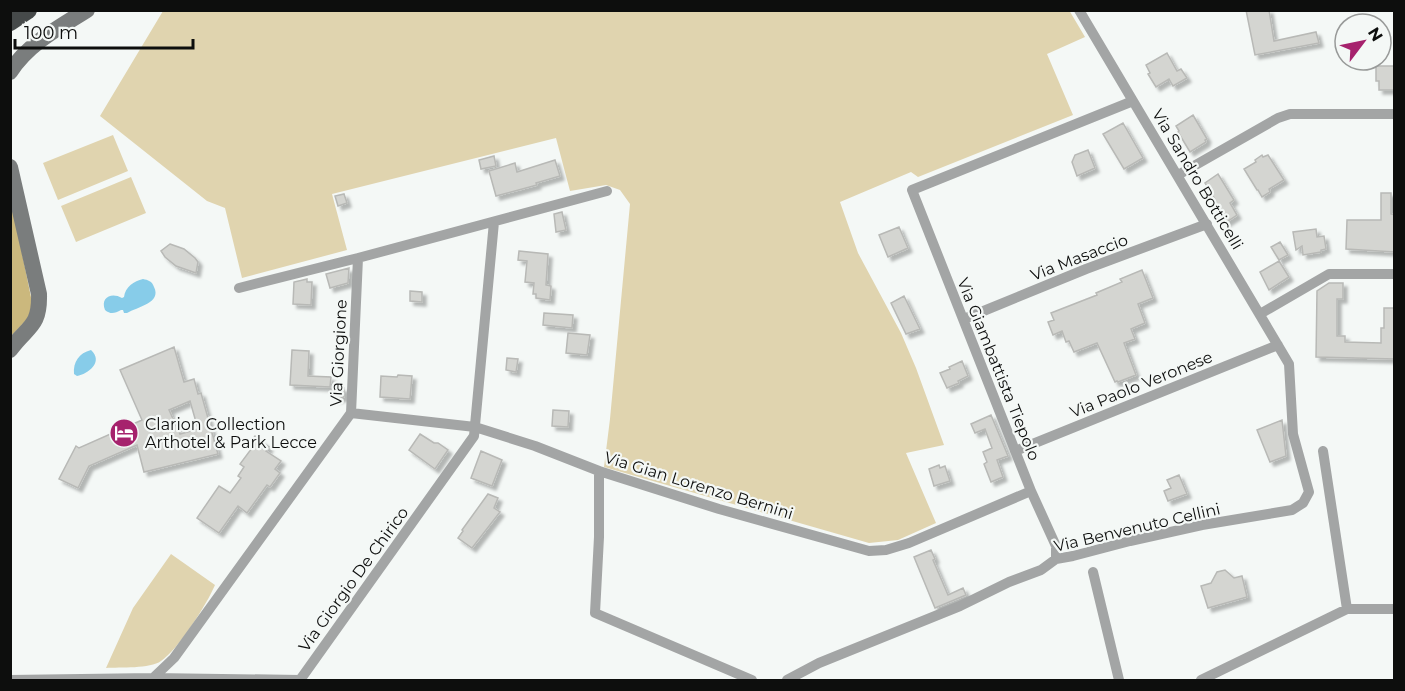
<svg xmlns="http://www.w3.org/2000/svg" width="1405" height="691" viewBox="0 0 1405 691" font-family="Montserrat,sans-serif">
<defs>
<filter id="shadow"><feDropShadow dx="4" dy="4" stdDeviation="1.5" flood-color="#0004"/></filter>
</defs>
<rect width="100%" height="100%" fill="#f4f8f6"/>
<!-- green -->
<path fill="#e0d4af" d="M1069,10L1085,37L1047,54L1073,115L918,177L911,172L840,202L858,253L901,333L916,368L944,445L906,453L936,523L898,540L869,543L604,467L610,419L630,204L620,190L606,185L570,191L556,138L332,194L347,250L242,278L225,208L207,201L100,116L163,11Z
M113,135L128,171L58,200L43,163Z
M131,177L146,213L76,242L61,206Z
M171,554L215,585C207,604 178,650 161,661C150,669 120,667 106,668L133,608Z"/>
<!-- forest -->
<path fill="#cbb87d" d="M10,194L34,312L10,337Z"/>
<!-- water -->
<path fill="#87cce9" d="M143,279C148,280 152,281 154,287C162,303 137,307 127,313H124L123,310H121C115,313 111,315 105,310C100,297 112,292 122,298L124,297C125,287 134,281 143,279Z
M91,350C104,362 88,374 77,376L74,374C73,362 79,353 91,350Z"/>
<!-- building -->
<path fill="#d4d5d1" stroke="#b8b9b6" stroke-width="1.5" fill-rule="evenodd" filter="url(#shadow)" d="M1246,10H1269L1274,41L1316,32L1319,43L1255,55Z
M1167,53L1177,71L1181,69L1187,78L1173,86L1169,79L1156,87L1148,74L1150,73L1146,65Z
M1376,66H1395V90H1379V81H1376Z
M1193,115L1207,139L1205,140L1206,142L1190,152L1178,132L1179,131L1176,126Z
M1123,123L1143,158L1124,169L1103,134Z
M1088,150L1095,168L1077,176L1072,162L1075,155Z
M1262,155L1263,157L1268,155L1284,180L1269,189L1270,192L1262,197L1258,190H1257L1244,169L1256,162L1255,160Z
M494,156L496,166L481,169L479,160Z
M555,160L560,176L536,183L537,185L496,196L489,171L515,163L517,172Z
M1218,174L1234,200L1230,203L1237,215L1225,223L1217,211L1220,209L1215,201H1216L1205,183Z
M1381,193H1391V214L1395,215V252L1346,249L1347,220H1381Z
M344,194L347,203L338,206L335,196Z
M562,212L566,230L556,232L554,214Z
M899,227L908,248L888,257L879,235Z
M1316,229L1317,237L1324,236L1326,249L1321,250V252L1303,255L1302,246L1296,250L1293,232Z
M1280,242L1288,255L1279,260L1271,247Z
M170,244L184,249L195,258L198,262L196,273L176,266L165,257L161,251Z
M519,251L548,254L546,285L551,286L550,300L536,298V294H533L534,283L525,282L527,261L518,260Z
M1279,261L1289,277L1269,290L1260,272Z
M349,268L348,283L330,288L326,274Z
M1142,270L1153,298L1138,304L1145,323L1131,329L1135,339L1124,343L1136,375L1118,382L1117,381L1115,382L1097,343L1074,352L1069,341L1066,342L1062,331L1053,335L1048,322L1054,320L1051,313L1097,295L1096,293L1122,282L1120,279Z
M307,279V282H312L311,305L293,304L294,282Z
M1329,283H1343V299H1337V336H1345V342L1381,343V328H1384V308H1395V359L1316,357L1317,291Z
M410,291L422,292V302L410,301Z
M904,296L920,329L906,334L891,303Z
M544,313L573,315L572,328L543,325Z
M568,333L590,335L587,355L566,353Z
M174,347L184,382L194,379L198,394L201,393L218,454L144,472L137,445L89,466L78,488L59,479L76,446L79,448L142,420L120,370ZM190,401L198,429L180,434L169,410Z
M292,350L309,351L308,376L331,377L330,387L290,385Z
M507,358L518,359L516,372L506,370Z
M962,361L968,376L958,381L959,383L947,388L940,373L950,369L949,367Z
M398,375L412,376L410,399L380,397L381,376L397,377Z
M335,388H344V397L335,399Z
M553,410L569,411L568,427L552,426Z
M991,415L1008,456L997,460L1003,477L991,482L984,464L987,462L983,452L992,448L985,429L975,433L971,424Z
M1282,420L1286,456L1270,462L1257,430Z
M420,434L434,443H438L448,450L435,469L409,450Z
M255,436L269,447L266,451L281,461L275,469L280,473L270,487L267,485L247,513L238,506L219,533L197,518L219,486L230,493L241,478L238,476L244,467L240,464L252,448L248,445Z
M481,451L502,460L492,486L471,478Z
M939,465L940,468L945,466L950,481L934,486L929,469Z
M1179,475L1187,494L1168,501L1164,491L1171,488L1167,480Z
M488,494L498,498L494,508L500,512L472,548L458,538L463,531L462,530Z
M931,550L935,559L933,560L948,595L963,588L966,595L935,608L914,557Z
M1225,570L1234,578L1242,576L1247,597L1208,608L1201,586L1211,583L1217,572Z"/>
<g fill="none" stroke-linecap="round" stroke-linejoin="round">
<!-- street -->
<path stroke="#a3a5a5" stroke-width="10" d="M1178,175L1278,118L1290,114H1394
M239,288L358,258
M1260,314L1329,274H1394
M964,319L1086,269L1207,224
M351,413L475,427L535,446L599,471L719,509L869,551L886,550L909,543L1031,491
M1015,451L1278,345
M599,471V537L595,613L752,680
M1056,559V546L1031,491L912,190L1133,101
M1093,572L1119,680
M1347,609H1394
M153,678L174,658L351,413L358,258L607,191
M10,680L153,678L300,680L474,436L494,222
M787,680L819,663L960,606L1009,582L1041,570L1056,559L1073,556L1130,541L1202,525L1292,510L1303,503L1309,492L1293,434L1289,364L1079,10
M1201,680L1347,609L1323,451"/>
<!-- secondary -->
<path stroke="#7a7d7d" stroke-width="16" d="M10,72C28,44 58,28 87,10
M10,167L39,294C40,328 27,326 10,350"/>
<!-- highway -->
<path stroke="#464a4a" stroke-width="18" d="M10,22L28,10"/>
</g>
<!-- icons -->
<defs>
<g id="hotel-disc" transform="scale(1.5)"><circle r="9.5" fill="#a6226d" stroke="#f4f8f6"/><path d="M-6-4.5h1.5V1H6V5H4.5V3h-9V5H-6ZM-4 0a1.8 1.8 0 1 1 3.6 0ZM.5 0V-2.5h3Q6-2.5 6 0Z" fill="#fff"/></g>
</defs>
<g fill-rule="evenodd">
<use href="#hotel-disc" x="124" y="433"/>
</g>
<g text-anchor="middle" stroke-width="4.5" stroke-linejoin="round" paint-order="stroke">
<!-- street labels -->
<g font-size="16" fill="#0d0e0d" stroke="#f4f8f6">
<text transform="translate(1198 179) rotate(59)" y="6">Via Sandro Botticelli</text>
<text transform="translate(1079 257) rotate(-21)" y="6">Via Masaccio</text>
<text transform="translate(338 353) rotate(-87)" y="6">Via Giorgione</text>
<text transform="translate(999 369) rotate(68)" y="6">Via Giambattista Tiepolo</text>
<text transform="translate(1141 384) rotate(-22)" y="6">Via Paolo Veronese</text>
<text transform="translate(699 485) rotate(17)" y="6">Via Gian Lorenzo Bernini</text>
<text transform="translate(1137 527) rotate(-13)" y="6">Via Benvenuto Cellini</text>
<text transform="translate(353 579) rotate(-54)" y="6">Via Giorgio De Chirico</text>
</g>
<!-- poi labels -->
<g font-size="16" fill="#0d0e0d" stroke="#f4f8f6" text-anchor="start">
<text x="145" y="430">Clarion Collection<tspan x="145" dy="18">Arthotel &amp; Park Lecce</tspan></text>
</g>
</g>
<!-- border -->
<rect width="1405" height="691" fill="none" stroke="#0d0e0d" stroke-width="24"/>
<!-- north arrow -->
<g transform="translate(1363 42) rotate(58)"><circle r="28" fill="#f4f8f6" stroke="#989a99" stroke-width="1.5"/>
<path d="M0-4.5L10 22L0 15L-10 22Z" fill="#a6226d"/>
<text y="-9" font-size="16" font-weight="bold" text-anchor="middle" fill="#0d0e0d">N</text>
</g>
<!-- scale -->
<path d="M15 39v9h178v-9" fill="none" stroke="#0d0e0d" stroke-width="3"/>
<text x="24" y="39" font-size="18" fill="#0d0e0d" stroke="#f4f8f6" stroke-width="4.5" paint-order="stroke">100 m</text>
</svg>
